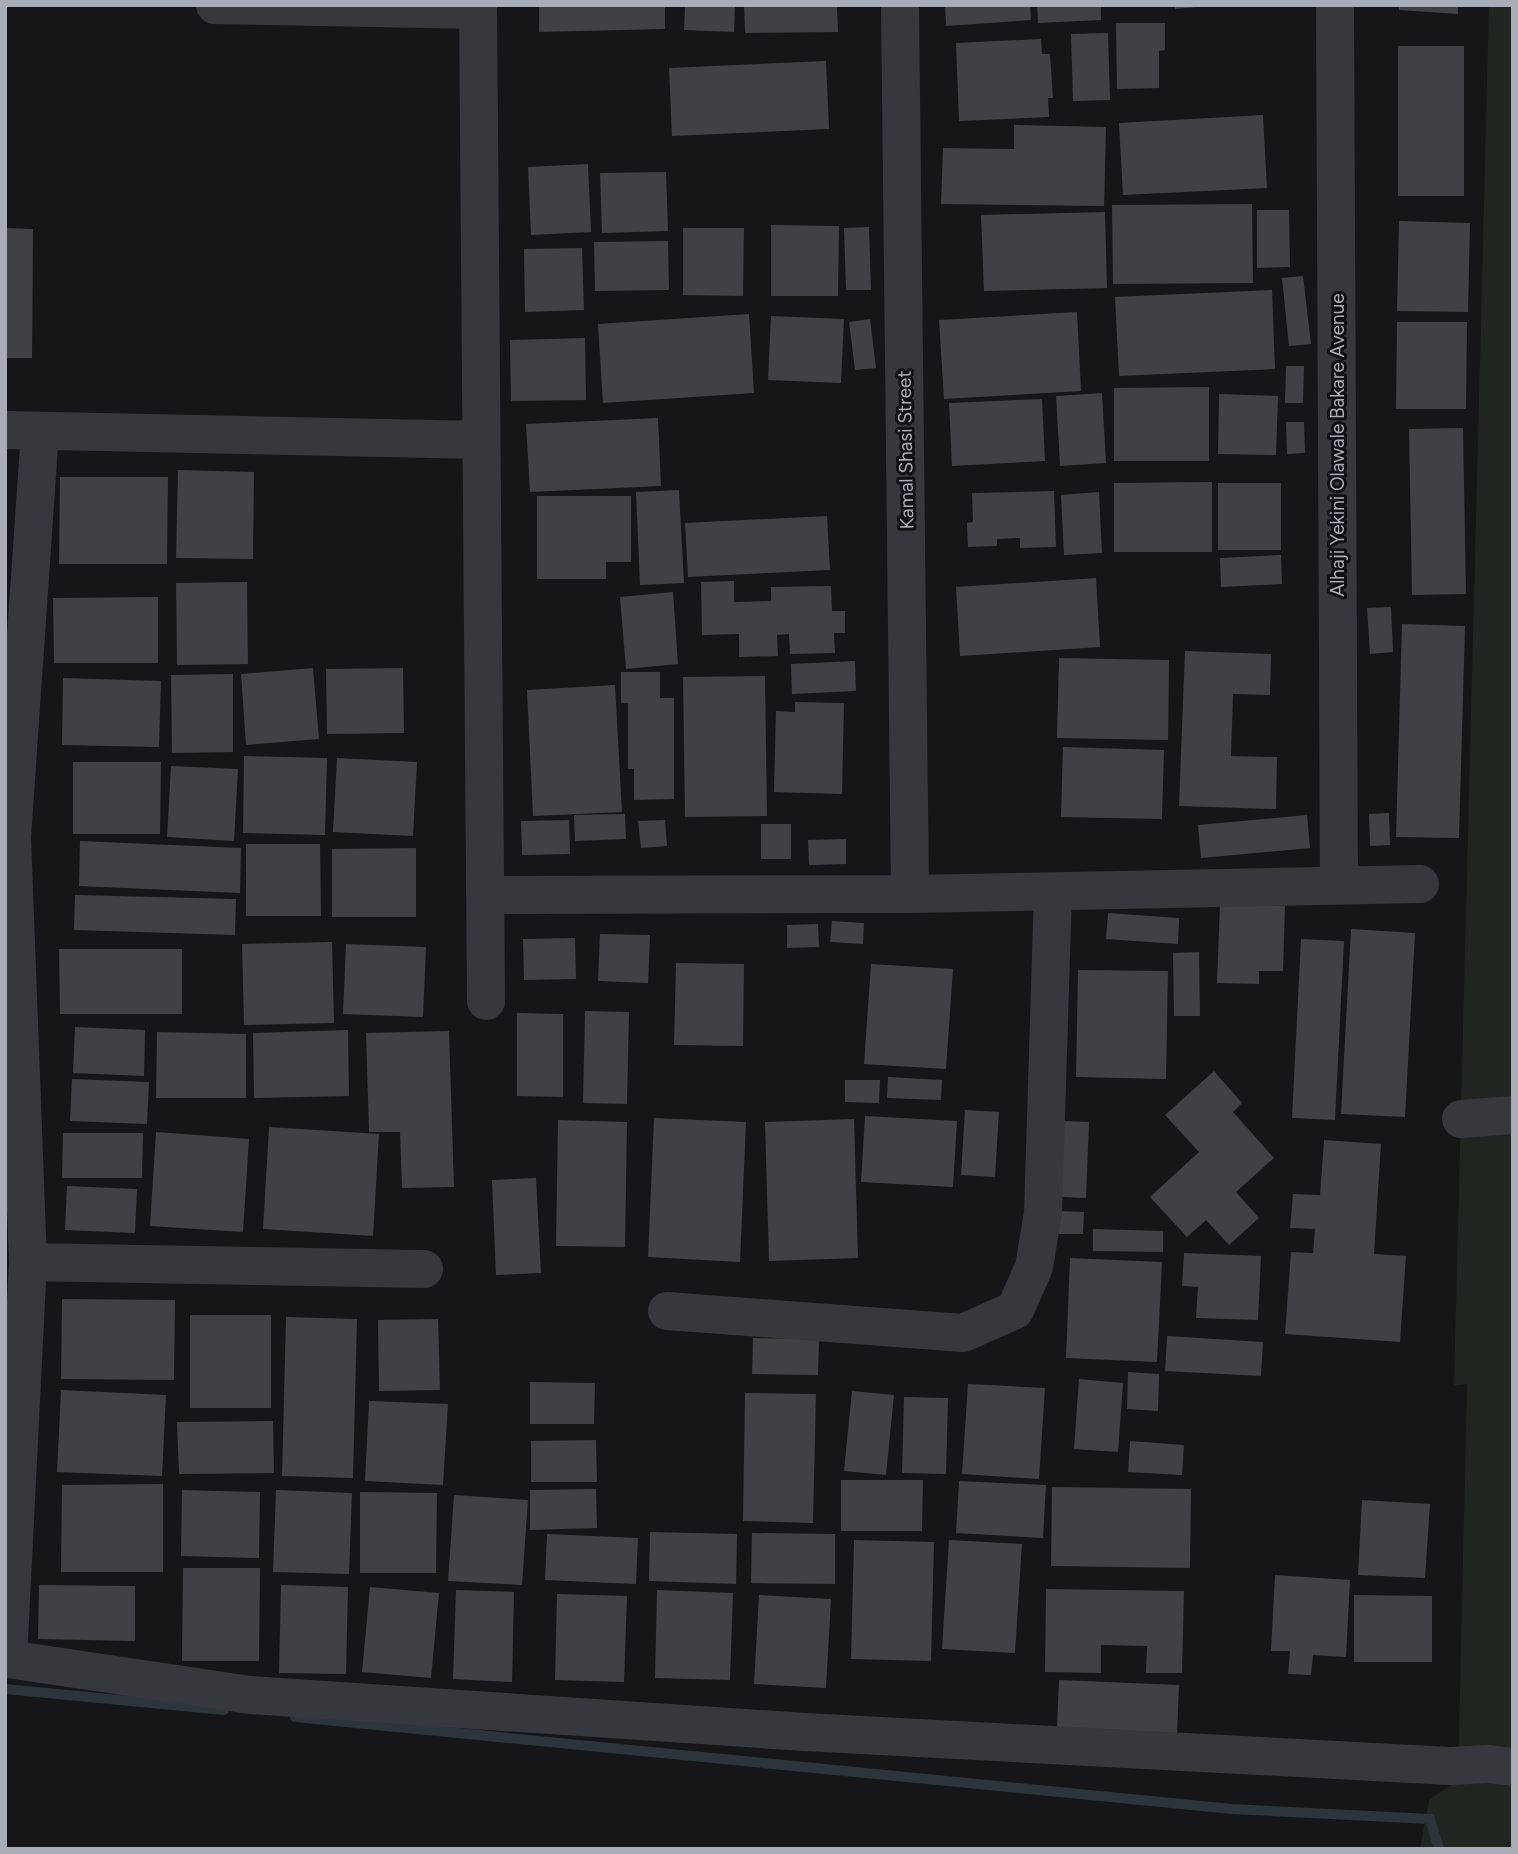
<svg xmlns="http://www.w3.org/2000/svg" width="1518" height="1854" viewBox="0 0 1518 1854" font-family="Figtree,sans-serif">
<rect width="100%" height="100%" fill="#161618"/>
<!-- green -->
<path fill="#1e261f" d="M1489,5H1513V1849H1420L1429,1800L1458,1780L1467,1384L1454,1385Z"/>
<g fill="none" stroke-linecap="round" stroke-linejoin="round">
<!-- stream -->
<path stroke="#2c353c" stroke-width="10" d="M5,1689L224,1710
M295,1717L1232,1809L1430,1819L1439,1849"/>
</g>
<!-- building -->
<path fill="#404145" d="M539,5H665V29L539,32Z
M685,5H735L734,32L684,30Z
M744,5H837L838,32L745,33Z
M945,5H1030L1031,20L946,26Z
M1037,5H1101V20L1038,23Z
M1175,5H1197V7L1175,9Z
M1399,5H1458V14L1399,10Z
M1116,23H1165V50L1159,51V88L1117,89Z
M1108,33L1110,100L1073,101L1071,34Z
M1041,39L1042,54H1050L1053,98H1048L1049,117L959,121L956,43Z
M1398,46H1464V196H1398Z
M826,61L829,129L672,136L669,68Z
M1263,115L1267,188L1123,195L1119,123Z
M1014,125L1106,127L1104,206L941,204L943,148L1014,149Z
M588,164L591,232L531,235L528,167Z
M666,172L668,231L602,233L600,173Z
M1252,204L1253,283L1113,284L1112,205Z
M1257,210H1289L1290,267L1257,268Z
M1105,212L1107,288L984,291L981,215Z
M1399,221L1470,223L1468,312L1397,311Z
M771,225L839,226L838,296H771Z
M869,227L871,290H846L844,228Z
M5,228L33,229L32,358H5Z
M683,228H744L743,296L683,295Z
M668,241L669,290L595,291L594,242Z
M582,248L584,310L525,312L524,249Z
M1303,276L1311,344L1289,346L1282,278Z
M1272,290L1275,369L1119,376L1115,297Z
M1077,312L1081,391L944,399L939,320Z
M749,314L754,393L603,403L598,324Z
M771,316L844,319L841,383L768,380Z
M870,319L876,368L855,370L849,322Z
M1397,322H1467L1466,409H1396Z
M585,338L586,400L511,401L510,340Z
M1286,366H1304L1303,403H1285Z
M1209,387V461H1114V388Z
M1102,393L1106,463L1060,466L1056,396Z
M1219,394L1278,396L1276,455L1218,454Z
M1042,399L1045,461L952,466L949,403Z
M658,418L661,486L530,492L526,424Z
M1286,422H1304L1305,453L1287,454Z
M1463,428L1466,594L1412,595L1409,429Z
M178,470L254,472L253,559L176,558Z
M60,477H168L167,564H59Z
M1212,482V552H1114V483Z
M1218,483H1281V550H1218Z
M679,490L684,583L640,585L636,492Z
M1054,491L1056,547L1020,548V538L997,539V546L968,547L967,523L973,522L972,493Z
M1099,492L1102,553L1064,555L1061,495Z
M537,496H631V562H606V579H537Z
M827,516L830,570L688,577L685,523Z
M1281,555L1282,584L1221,587L1220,558Z
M1096,578L1100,647L960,656L956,587Z
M734,581V602L771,601V587L831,586L832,611H845V633H834L835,653L790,654L789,634L777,635L778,656L739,657V634L702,635L701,582Z
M247,582L248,664L177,665L176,583Z
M673,592L678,664L626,669L620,597Z
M158,597V663H54L53,598Z
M1391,607L1393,652L1370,654L1367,608Z
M1402,624L1465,626L1459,838L1396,837Z
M1185,651L1271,654L1270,695L1233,694L1231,756L1277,757L1276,809L1179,806Z
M1059,658L1169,660L1168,740L1057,738Z
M855,661L856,691L792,694L791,664Z
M313,668L319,739L246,745L241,674Z
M403,668L404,733L327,734L326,669Z
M621,672H660V698H674V799L634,800V769H628V703H621Z
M233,674V752L172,753L171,675Z
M765,676L767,816L685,817L683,677Z
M63,678L161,681L159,747L62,745Z
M615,685L622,812L533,816L527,690Z
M795,702L844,703L842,794L774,792L776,711L795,712Z
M1063,747L1164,750L1162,819L1061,817Z
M244,756L327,758L325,835L243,833Z
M337,758L417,762L413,836L333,832Z
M73,762H161L160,834H73Z
M171,766L238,769L234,841L167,837Z
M1389,813L1390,845L1370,846L1369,814Z
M625,814L626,839L575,841L574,815Z
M1307,815L1310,848L1201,858L1198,825Z
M569,820L570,854L522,855L521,821Z
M665,820L667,846L641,848L638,821Z
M761,824H791V859H761Z
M846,839V864L809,865L808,840Z
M80,841L241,848L240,893L79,886Z
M246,844H320L321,916H246Z
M416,848V917H332V849Z
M75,895L236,899L235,935L74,930Z
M1220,904L1285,906L1283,971H1259V984L1217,983Z
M1108,913L1179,918L1178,944L1106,939Z
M832,921L864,923L863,944L830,942Z
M818,924L819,947L787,948V925Z
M1351,929L1415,933L1405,1117L1341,1114Z
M600,934L650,935L648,983L598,981Z
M575,938L576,979L524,980L523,939Z
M1301,939L1344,941L1335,1120L1292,1118Z
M332,942L334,1023L244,1025L242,944Z
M346,944L426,947L423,1017L343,1014Z
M59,949H182V1014H60Z
M1199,952L1200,1016H1174L1173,953Z
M676,963L744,964L743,1046L674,1045Z
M871,964L953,969L946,1069L864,1064Z
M1078,970L1168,971L1166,1079L1076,1077Z
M585,1011L629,1012L627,1104L583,1103Z
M517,1013L563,1014V1097L517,1096Z
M75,1027L145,1030L144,1076L73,1073Z
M348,1030L349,1096L254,1098L253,1033Z
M449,1031L454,1187L402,1188L400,1132H369L366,1033Z
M157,1032L246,1034V1098H156Z
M1214,1071L1242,1103L1233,1112L1274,1158L1236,1192L1259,1218L1229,1245L1206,1220L1187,1237L1150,1197L1199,1152L1165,1115Z
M888,1077L942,1080L941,1100L887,1098Z
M72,1079L149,1082L147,1124L70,1121Z
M845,1080H880L879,1103L845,1102Z
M965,1110L999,1112L995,1177L961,1175Z
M865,1116L957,1121L953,1187L861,1182Z
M654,1118L746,1122L740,1262L648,1257Z
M854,1119L858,1258L769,1261L765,1122Z
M558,1120L627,1122L625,1247L556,1246Z
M1063,1121L1089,1122L1086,1198L1060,1197Z
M269,1127L379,1134L373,1236L263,1229Z
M156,1132L249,1139L243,1232L150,1226Z
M63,1133H143L142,1178H62Z
M1324,1140L1381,1144L1374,1254L1406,1256L1400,1342L1285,1334L1291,1252L1313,1253L1315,1229L1290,1228L1293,1194L1320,1195Z
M536,1178L541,1273L496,1275L492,1180Z
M67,1186L137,1189L135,1233L65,1230Z
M1059,1211L1084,1212L1083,1234H1058Z
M1093,1229L1163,1231V1252L1093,1251Z
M1184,1253L1261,1256L1258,1320L1196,1318L1198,1287L1182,1286Z
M1070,1258L1162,1262L1157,1362L1066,1358Z
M62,1299L175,1300L174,1380L61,1379Z
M190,1315H271V1408H190Z
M286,1317L357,1319L353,1478L282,1476Z
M438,1319L440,1390L379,1391L378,1320Z
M1167,1336L1263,1342L1261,1376L1165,1371Z
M753,1338L819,1339L818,1375L752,1374Z
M1128,1372L1159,1374L1158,1411L1127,1409Z
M1079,1379L1123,1383L1118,1452L1074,1449Z
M530,1382L595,1383L594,1424H530Z
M968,1384L1045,1388L1039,1479L962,1474Z
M61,1390L166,1395L162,1476L57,1472Z
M852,1391L894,1395L886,1475L844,1471Z
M745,1393L816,1394L813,1523L743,1521Z
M904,1397L948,1398L946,1474L902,1473Z
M369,1401L448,1404L443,1485L365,1481Z
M273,1421L274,1473L179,1474L177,1422Z
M596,1440L597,1482H531V1441Z
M1130,1441L1184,1445L1182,1475L1128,1472Z
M841,1480H923L922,1531H841Z
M959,1481L1046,1485L1043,1538L956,1533Z
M163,1484V1572H61L62,1485Z
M1052,1487L1191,1489L1190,1568L1051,1566Z
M596,1489L597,1528L530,1530V1490Z
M182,1490L260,1492L259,1558L181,1556Z
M276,1490L352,1493L349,1574L273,1572Z
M360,1492L437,1493L436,1573H360Z
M454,1495L528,1500L522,1585L448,1581Z
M1362,1500L1430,1504L1425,1578L1358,1575Z
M650,1532L737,1534L736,1584L649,1581Z
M752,1533L835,1534V1584L751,1583Z
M547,1534L638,1538L636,1584L545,1580Z
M854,1540L934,1542L931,1661L851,1659Z
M949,1540L1022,1544L1015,1653L942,1649Z
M183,1568H260L259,1661H182Z
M1275,1575L1350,1580L1346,1657L1313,1655L1311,1675L1288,1674L1290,1651H1271Z
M39,1585L135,1586V1641L38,1639Z
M281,1585L348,1587L346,1674L279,1673Z
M370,1587L439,1593L431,1678L362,1672Z
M1046,1589L1184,1591L1182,1673H1146L1147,1646L1101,1645V1673L1045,1672Z
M456,1590L514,1592L512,1682L453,1679Z
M657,1590L733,1593L730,1680L655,1678Z
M557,1594L627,1596L624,1682L555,1680Z
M759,1595L831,1599L826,1688L754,1684Z
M1354,1595L1432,1596V1662H1354Z
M1059,1680L1179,1685L1177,1734L1057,1729Z"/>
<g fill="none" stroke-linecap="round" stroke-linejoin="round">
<!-- minor -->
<path stroke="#37383d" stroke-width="38" d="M215,5L478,10
M478,5L486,1001
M900,5L910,894
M1335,5L1339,884
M5,430L481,440
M5,837H12L40,432
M12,837L28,1262L8,1659L250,1695L805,1732L1450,1766L1489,1764L1513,1767
M486,895L910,894L1420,884
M1461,1119L1513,1115
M28,1262L424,1269
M667,1311L963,1333L1015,1310L1034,1267L1043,1213L1053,892"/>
</g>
<g text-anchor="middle" stroke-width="6" stroke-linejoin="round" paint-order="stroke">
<!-- street labels -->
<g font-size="19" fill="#a8adb8" stroke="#111113">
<text transform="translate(1337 445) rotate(-90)" y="7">Alhaji Yekini Olawale Bakare Avenue</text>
<text transform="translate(905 450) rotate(-91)" y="7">Kamal Shasi Street</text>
</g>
</g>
<!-- border -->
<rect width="1518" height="1854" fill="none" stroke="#a8adb8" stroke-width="14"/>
</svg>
